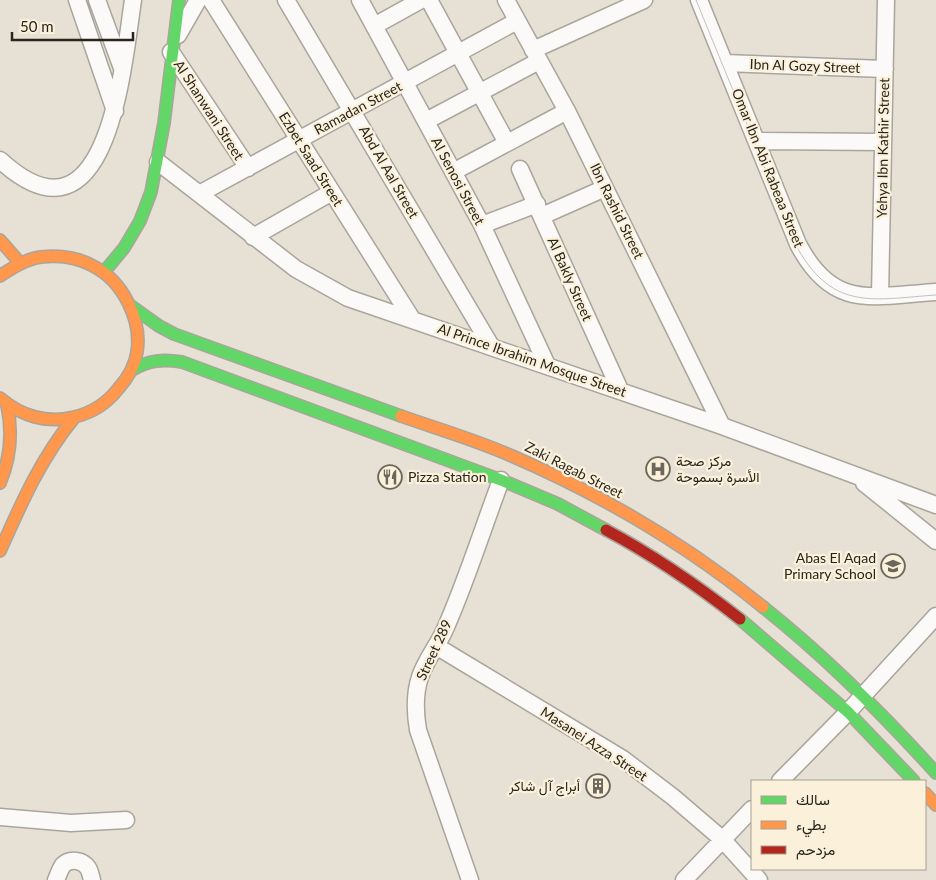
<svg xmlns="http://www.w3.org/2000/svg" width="936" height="880" viewBox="0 0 936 880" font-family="Lato,Vazirmatn,sans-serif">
<rect width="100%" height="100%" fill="#e7e1d5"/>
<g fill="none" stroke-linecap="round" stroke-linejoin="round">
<!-- street casing -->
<g stroke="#aaa59c" stroke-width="19">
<path id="street" d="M77,0L115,111
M97,0L122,68
M211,0L412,319
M286,0L491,346
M360,0L482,225L547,365
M429,0L507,143
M506,0L567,111L722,426
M699,0L798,244C833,311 872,296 936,292
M374,26L421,0
M178,35L198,0
M533,50L644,0
M171,52L248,168
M725,63L885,69
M426,121L539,61
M757,141L883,142
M0,160C108,259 123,66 133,0
M158,162L296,269L348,298L722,426L936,505
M520,169L620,390
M453,172L567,111
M199,194L517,21
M542,216L605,188
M482,225L537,204
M253,237L332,192
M880,296L886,0
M864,483L936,541
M436,646L623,759L673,797L722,839L759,880
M780,781L848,712L936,616
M0,817L71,823L126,820
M56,880C58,876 60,869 63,865C70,858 83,860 88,868C90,871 91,876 92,880
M470,880L418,730C415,712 414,695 420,677C426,659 439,644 446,627C467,579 483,528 501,480
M684,880L752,809"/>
</g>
<!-- fast casing -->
<g stroke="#aaa59c" stroke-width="14">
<path id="fast" d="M104,272L124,248L140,221L151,192L164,123L179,0
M131,306L159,326L174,334L401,416
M132,370C149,360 163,359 182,362L501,480L558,504L606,530
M763,607C826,657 882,713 936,773
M740,619L848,712L914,781"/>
</g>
<!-- slow casing -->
<g stroke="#aaa59c" stroke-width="14">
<path id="slow" d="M0,240L20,263
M0,276C12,268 26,259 41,257C59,255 77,257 93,266C123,281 142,320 137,352C135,366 127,379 118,389C107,403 92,413 74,417C47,424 21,416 0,398
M401,416C438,429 476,440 512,456C602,495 687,545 763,607
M0,483C11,457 13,433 7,405
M0,551C21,504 41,458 74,418
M925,793L936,805"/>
</g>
<!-- jam casing -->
<g stroke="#aaa59c" stroke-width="14">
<path id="jam" d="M606,530C653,555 698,586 740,619"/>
</g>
<!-- street -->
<use href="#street" stroke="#fbfaf9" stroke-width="16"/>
<!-- fast -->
<use href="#fast" stroke="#63d668" stroke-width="11"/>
<!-- slow -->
<use href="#slow" stroke="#ff974d" stroke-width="11"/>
<!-- jam -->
<use href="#jam" stroke="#b3261e" stroke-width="11"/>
<!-- tram -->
<path stroke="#c2c1be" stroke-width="1" d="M696,0L798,249C834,312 875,299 936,295"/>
</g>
<!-- icons -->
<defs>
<g id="hospital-ring" transform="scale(1.25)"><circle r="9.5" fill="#fbf1db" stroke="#6c675d" stroke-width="1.5"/><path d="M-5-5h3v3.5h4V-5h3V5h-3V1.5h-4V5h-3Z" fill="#6c675d"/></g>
<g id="restaurant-ring" transform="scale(1.25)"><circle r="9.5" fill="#fbf1db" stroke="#6c675d" stroke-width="1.5"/><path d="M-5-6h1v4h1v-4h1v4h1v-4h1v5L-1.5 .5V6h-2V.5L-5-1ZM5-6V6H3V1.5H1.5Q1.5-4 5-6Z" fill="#6c675d"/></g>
<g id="school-ring" transform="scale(1.25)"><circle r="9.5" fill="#fbf1db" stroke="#6c675d" stroke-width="1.5"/><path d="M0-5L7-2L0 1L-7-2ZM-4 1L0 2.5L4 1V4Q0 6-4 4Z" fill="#6c675d"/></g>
<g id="building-ring" transform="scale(1.25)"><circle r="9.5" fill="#fbf1db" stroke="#6c675d" stroke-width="1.5"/><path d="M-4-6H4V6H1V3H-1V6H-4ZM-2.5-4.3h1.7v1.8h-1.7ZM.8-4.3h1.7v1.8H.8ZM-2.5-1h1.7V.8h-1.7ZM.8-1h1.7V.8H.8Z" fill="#6c675d"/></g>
</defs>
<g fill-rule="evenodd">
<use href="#hospital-ring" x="658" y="469"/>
<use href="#restaurant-ring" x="390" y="477"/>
<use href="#school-ring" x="893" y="566"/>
<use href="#building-ring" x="598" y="786"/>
</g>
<g text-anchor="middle" stroke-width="4.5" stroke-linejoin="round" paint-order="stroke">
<!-- street labels -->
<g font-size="14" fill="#29251d" stroke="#fbf1db">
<text transform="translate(805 66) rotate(2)" y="5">Ibn Al Gozy Street</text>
<text transform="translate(358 108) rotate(-28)" y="5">Ramadan Street</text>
<text transform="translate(209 110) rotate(57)" y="5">Al Shanwani Street</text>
<text transform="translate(883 148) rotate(-89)" y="5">Yehya Ibn Kathir Street</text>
<text transform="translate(311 159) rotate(58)" y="5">Ezbet Saad Street</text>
<text transform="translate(768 168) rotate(68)" y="5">Omar Ibn Abi Rabeaa Street</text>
<text transform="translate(389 172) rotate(60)" y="5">Abd Al Aal Street</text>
<text transform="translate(458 181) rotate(62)" y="5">Al Senosi Street</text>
<text transform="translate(617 211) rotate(64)" y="5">Ibn Rashid Street</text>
<text transform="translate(570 279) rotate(66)" y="5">Al Bakly Street</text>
<text transform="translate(532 360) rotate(19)" y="5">Al Prince Ibrahim Mosque Street</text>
<text transform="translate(574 470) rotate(27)" y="5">Zaki Ragab Street</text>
<text transform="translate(434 650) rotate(-65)" y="5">Street 289</text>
<text transform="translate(594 744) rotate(33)" y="5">Masanei Azza Street</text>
</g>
<!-- poi labels -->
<g font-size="14" fill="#29251d" stroke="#fbf1db" text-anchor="start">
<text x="676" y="466">مركز صحة<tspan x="676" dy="16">الأسرة بسموحة</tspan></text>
<text x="408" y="482">Pizza Station</text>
<text x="876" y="563" text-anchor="end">Abas El Aqad<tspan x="876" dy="16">Primary School</tspan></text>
<text x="580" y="791" text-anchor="end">أبراج آل شاكر</text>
</g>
</g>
<!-- legend -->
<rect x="751" y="780" width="175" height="90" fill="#fbf1db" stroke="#a79f8f"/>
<rect x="761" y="796" width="25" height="8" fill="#63d668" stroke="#a79f8f"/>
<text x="796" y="805" font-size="15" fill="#29251d">سالك</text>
<rect x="761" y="821" width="25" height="8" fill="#ff974d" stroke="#a79f8f"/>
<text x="796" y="830" font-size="15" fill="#29251d">بطيء</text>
<rect x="761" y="846" width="25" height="8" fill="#b3261e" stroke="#a79f8f"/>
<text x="796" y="855" font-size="15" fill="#29251d">مزدحم</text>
<!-- scale -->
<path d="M12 32v8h121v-8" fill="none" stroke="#29251d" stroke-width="2.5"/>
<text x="20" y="32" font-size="15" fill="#29251d" stroke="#fbf1db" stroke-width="4" paint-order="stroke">50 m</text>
</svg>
